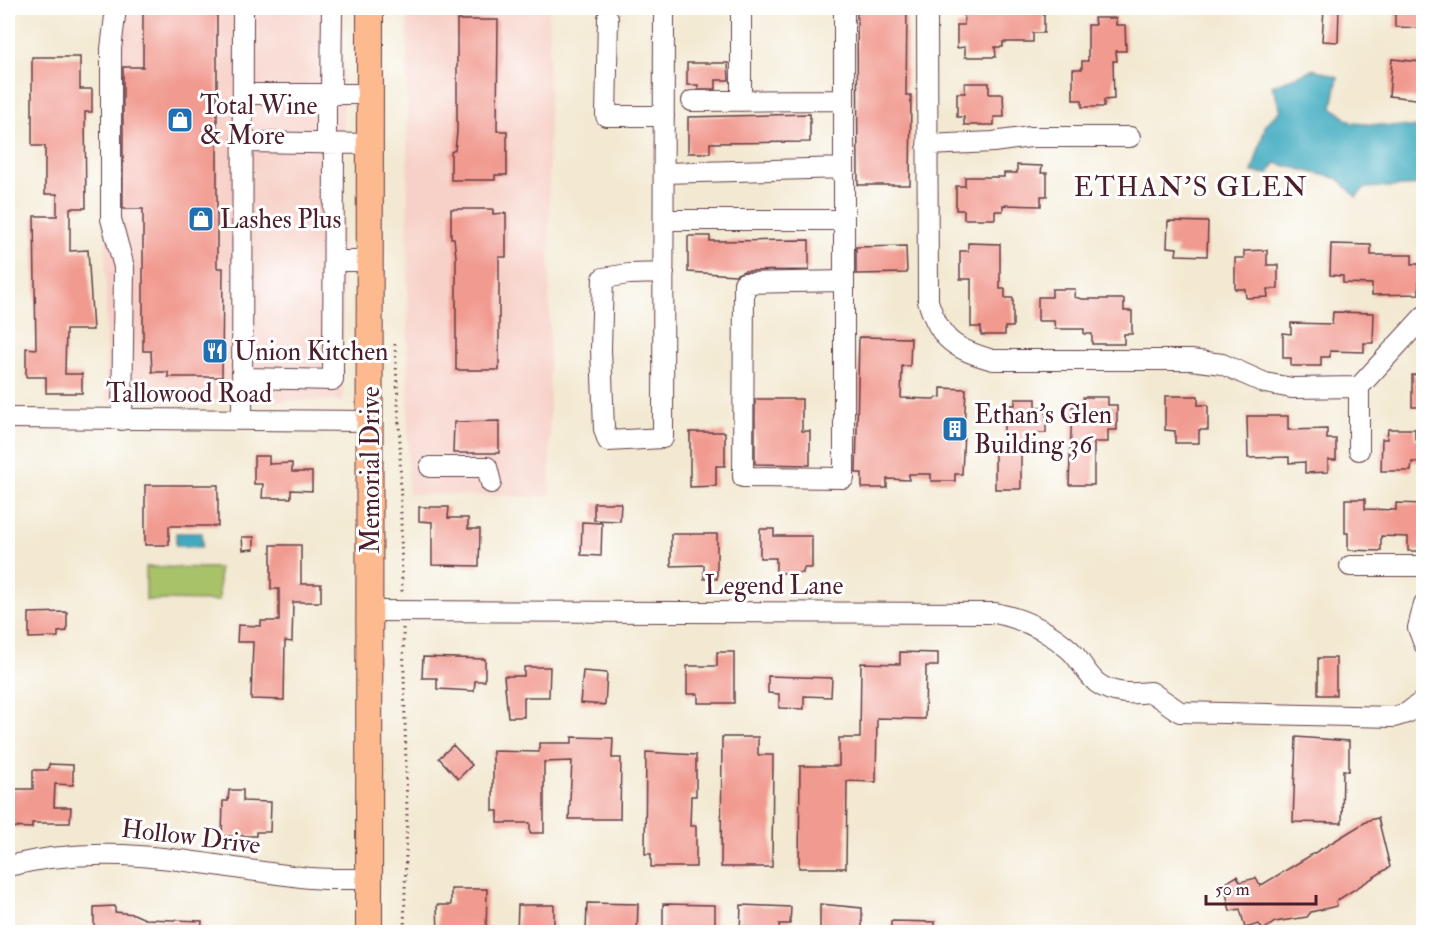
<svg xmlns="http://www.w3.org/2000/svg" width="1431" height="940" viewBox="0 0 1431 940" font-family="'IM FELL Double Pica',serif">
<rect width="100%" height="100%" fill="#fff"/>
<filter id="ink" filterUnits="userSpaceOnUse"><feTurbulence type="fractalNoise" baseFrequency=".0167" numOctaves="2"/><feDisplacementMap in="SourceGraphic" scale="12" xChannelSelector="R" yChannelSelector="G"/><feConvolveMatrix kernelMatrix="1 2 1 2 8 2 1 2 1" color-interpolation-filters="sRGB"/></filter>
<filter id="wash" filterUnits="userSpaceOnUse"><feTurbulence type="fractalNoise" baseFrequency=".008" numOctaves="4" result="noise"/><feDisplacementMap in="SourceGraphic" scale="24" xChannelSelector="R" yChannelSelector="G"/><feGaussianBlur stdDeviation="1.35" result="paint"/><feColorMatrix in="noise" values="0 0 0 0 0 0 0 0 0 0 0 0 0 0 0 0 0 1.4 0 .05"/><feComposite in="paint" operator="in"/></filter>
<g filter="url(#wash)">
<rect width="100%" height="100%" fill="#f3e9d2"/>
<!-- built -->
<path fill="#f7d1c8" d="M105,8H343V401L106,402Z
M407,8H549L550,497L408,494Z"/>
<!-- green -->
<path fill="#a8c269" stroke="#79704a" stroke-width="1.5" d="M146,567L219,568V601L146,600Z"/>
<!-- water -->
<path fill="#40abc0" stroke="#456576" stroke-width="1.5" d="M1314,69L1338,77L1332,107L1352,123L1423,128V185L1365,188L1356,197L1339,179L1275,163L1268,174L1252,172L1266,124L1281,110L1272,86Z
M176,533H202V547L176,546Z"/>
<g id="blocks">
<!-- building -->
<path fill="#f19a8f" d="M143,8H217V268H223L222,377H168V372H152L151,351H143V209H123V67H143Z
M857,8H907L906,95H911L910,185H858Z
M1009,8L1044,9V33H1033V42H1003V47H995L996,57H965V47L957,48V25H964V14H1004L1003,10Z
M1324,8H1339L1338,42L1322,41Z
M1395,8H1424V28L1395,27Z
M1094,18H1116V25H1125L1126,51H1116L1117,61H1113L1114,99L1104,100V107H1082V100H1073V69H1082V61H1088V25H1095Z
M457,20H498L497,131H507V175H495V180H451V152L455,150L457,132Z
M32,57H80V89H92V112H85L86,208H70V251L88,250L93,330H66L65,374H82V393H46V377H26V348L36,349L34,216H57V194H45V146H32Z
M1392,59L1421,62L1420,66H1424V100L1389,96Z
M687,63H728L729,80H716V89H698V85H687Z
M965,83H989V94H1003L1004,117H994V125H964V117H957V93H965Z
M810,114V142L710,143V153H688V117Z
M1017,165L1042,166L1041,173H1047V196H1041V206L1003,205V211H995V219H964V210H956V186H965V177H1004V173H1017Z
M451,209H493V214L506,213V257H499V370H456V257L454,238H451Z
M1168,221L1208,222L1207,256L1176,255L1177,248L1167,247Z
M688,236H710V241L809,240V270L744,271L735,275L688,272Z
M968,243L1000,244V289H1005V298H1013V327H1005V335H981V327H971V279H960V251H968Z
M1331,244L1371,245V255H1412V264H1419V294L1372,295V284L1343,283V276L1330,275Z
M906,246L907,273L856,274V247Z
M1267,250V265H1278V289H1267L1268,297L1246,298L1245,289H1235V258H1244V251Z
M1052,289H1075L1074,297L1082,299H1124V311H1132V334H1124V344H1092V334H1084V329H1055L1054,321H1038V297H1052Z
M1333,312L1374,313L1373,343H1364V352L1330,351V357H1321V366H1291V358H1283V333L1291,334V323L1332,324Z
M859,337L911,338L910,366H902L901,398L933,399L941,397V388L966,389L962,474H955V481H931V474H909V480L887,479V488H862V473H856Z
M1412,375H1424V407H1412Z
M1165,396H1198V405H1208V430H1199V443H1175V431L1165,430Z
M1083,397H1108V405H1117V430H1108V442H1094V485H1069L1072,407L1084,403Z
M755,399H802V431H810V465L755,464Z
M1015,399H1036V407H1046V433H1036L1035,441H1021V489H995V449H998V443H1004V405H1015Z
M1247,416H1288V430L1327,429V439H1336V460H1328V472L1305,473V462L1289,463V457L1248,458Z
M499,421V453H453L454,422Z
M1388,429H1415V439H1424V462H1412L1411,471H1381L1382,439H1387Z
M690,432H725V466H716V486L690,487Z
M254,456H269V464L292,463V472H312V491L291,490V498H262L263,484H254Z
M145,485H218V526H169V545H145Z
M1345,499H1365V509L1396,510V503L1424,504V551H1408V537L1381,536V551L1348,550V533H1345Z
M594,503H621L620,521L594,520Z
M419,507H449L448,518H468V529H480L479,566L432,565V522L419,521Z
M582,522L602,523L601,556L581,555Z
M760,529H774V536H812V568H804L803,573H776V558H760Z
M671,534H717V579H704V565L671,566Z
M242,537H254V549L243,550Z
M271,545H301V584H321V602H293L292,642L285,641L284,700L251,699L253,642H237L238,625L261,626V621H279V589H271Z
M67,612V631L58,632V637L29,638V613Z
M717,652H734V703H698V694H687V666H717Z
M900,652L938,653V666H926L925,719L877,718L876,782L847,781L846,868H799L800,766H839V738H860L861,663L900,664Z
M423,657L485,659V681H475L474,691L437,689V678H422Z
M1318,658H1336V695H1318Z
M524,667H550L549,697H524V717H508L504,676H524Z
M583,671L607,673L605,705L580,703Z
M768,676L832,678L831,697L804,696V709L779,708V694L768,693Z
M572,737L613,738L612,758H621L620,819H569L572,761L544,762V833H530V823H498V811H493V751L539,752V743H572Z
M722,737H758V755H773L772,867H721Z
M1296,737L1349,741V771L1343,770L1342,823L1293,822Z
M453,745L472,765L458,779L439,758Z
M646,752L696,755V796H691L690,826H696V867H651V854H645Z
M49,764L73,765V785L55,784L54,807H71L70,823H32V828L8,827V789H33V770H48Z
M229,790H243V801L271,802L270,832H256V836H222L223,801H228Z
M1378,818L1390,867L1336,901L1337,906L1311,912L1307,917L1275,922L1263,930L1259,924L1245,928L1240,909L1230,911L1224,884L1237,876L1240,882L1256,878L1260,886L1369,820Z
M451,889H487L486,933H438L437,905H451Z
M587,903L638,904L637,933H586Z
M663,904L715,905V933H663Z
M820,904L862,908V933H820Z
M518,905H554V933H517Z
M741,905L791,907L790,924H779L780,933H740Z
M115,906V912L134,914L145,919L202,921L201,933H94V907Z
M891,921L935,922V933H891Z"/>
</g>
</g>
<g filter="url(#ink)">
<use href="#blocks" fill-opacity="0" stroke="#633d44" stroke-width="1.5"/>
<g fill="none" stroke-linecap="round" stroke-linejoin="round">
<!-- minor casing -->
<g stroke="#633d44" stroke-width="22">
<path id="minor" d="M116,8L111,49V219L124,267L122,420
M664,8L663,438L608,441L604,429L601,349L603,278L629,274L664,273
M741,8V101
M844,8V478L743,477L744,283L844,281
M927,8L928,301C940,340 954,349 993,360H1191L1222,364L1265,383L1292,388L1359,387
M608,18L606,116H664
M331,93L332,8
M243,94H371
M692,101L844,100
M243,142L370,144
M326,143V93
M927,145L993,142L1030,137H1130
M664,173L844,168
M664,220H844
M334,261H371
M243,378L333,380L334,144
M8,418L370,421
M242,419L243,8
M1359,450V387L1424,316
M430,467H487L491,483
M1350,566H1424
M1424,604L1418,628L1424,644
M369,611L995,613C1024,619 1048,630 1070,650C1080,659 1086,674 1097,683C1113,695 1134,694 1151,692L1180,712L1394,717L1407,713L1424,700
M8,866C113,840 197,865 301,877C323,880 347,879 369,879"/>
</g>
<!-- major casing -->
<g stroke="#633d44" stroke-width="28">
<path id="major" d="M369,932L370,8"/>
</g>
<!-- path -->
<path stroke="#633d44" stroke-width="3" stroke-dasharray="1.5 4.5" stroke-linecap="butt" d="M395,344L400,443L402,595
M403,628L407,813L404,932"/>
<!-- minor -->
<use href="#minor" stroke="#fff" stroke-width="20"/>
<!-- major -->
<use href="#major" stroke="#fcba8e" stroke-width="26"/>
</g>
</g>
<!-- icons -->
<defs>
<g id="shop-square" transform="scale(1.35)"><rect x="-9" y="-9" width="18" height="18" rx="4" fill="#1f6fb2" stroke="#fff"/><path d="M-5-2.5h2.3a2.7 3.5 0 0 1 5.4 0H5L5.5 6h-11ZM-1.5-2.5h3a1.5 2.3 0 0 0-3 0Z" fill="#fff"/></g>
<g id="restaurant-square" transform="scale(1.35)"><rect x="-9" y="-9" width="18" height="18" rx="4" fill="#1f6fb2" stroke="#fff"/><path d="M-5-6h1v4h1v-4h1v4h1v-4h1v5L-1.5 .5V6h-2V.5L-5-1ZM5-6V6H3V1.5H1.5Q1.5-4 5-6Z" fill="#fff"/></g>
<g id="building-square" transform="scale(1.35)"><rect x="-9" y="-9" width="18" height="18" rx="4" fill="#1f6fb2" stroke="#fff"/><path d="M-4-6H4V6H1V3H-1V6H-4ZM-2.5-4.3h1.7v1.8h-1.7ZM.8-4.3h1.7v1.8H.8ZM-2.5-1h1.7V.8h-1.7ZM.8-1h1.7V.8H.8Z" fill="#fff"/></g>
</defs>
<g fill-rule="evenodd">
<use href="#shop-square" x="180" y="120"/>
<use href="#shop-square" x="201" y="219"/>
<use href="#restaurant-square" x="215" y="351"/>
<use href="#building-square" x="955" y="429"/>
</g>
<g text-anchor="middle" stroke-width="6" stroke-linejoin="round" paint-order="stroke">
<!-- poi labels -->
<g font-size="26" fill="#4a1f2b" stroke="#fff" text-anchor="start">
<text x="200" y="114">Total Wine<tspan x="200" dy="30">&amp; More</tspan></text>
<text x="220" y="228">Lashes Plus</text>
<text x="234" y="360">Union Kitchen</text>
<text x="974" y="423">Ethan's Glen<tspan x="974" dy="30">Building 36</tspan></text>
</g>
<!-- street labels -->
<g font-size="26" fill="#4a1f2b" stroke="#fff">
<text x="189" y="402">Tallowood Road</text>
<text transform="translate(370 470) rotate(-90)" y="9">Memorial Drive</text>
<text x="774" y="594">Legend Lane</text>
<text transform="translate(191 836) rotate(7)" y="9">Hollow Drive</text>
</g>
<!-- neighbourhood labels -->
<g font-size="27" letter-spacing="1.5" fill="#4a1f2b" stroke="#fff">
<text x="1191" y="196">ETHAN'S GLEN</text>
</g>
</g>
<!-- margin -->
<rect width="1431" height="940" fill="none" stroke="#fff" stroke-width="30"/>
<!-- scale -->
<path d="M1206 895v9h110v-9" fill="none" stroke="#4a1f2b" stroke-width="3"/>
<text x="1215" y="895" font-size="18" fill="#4a1f2b" stroke="#ffffff" stroke-width="4.5" paint-order="stroke">50 m</text>
</svg>
